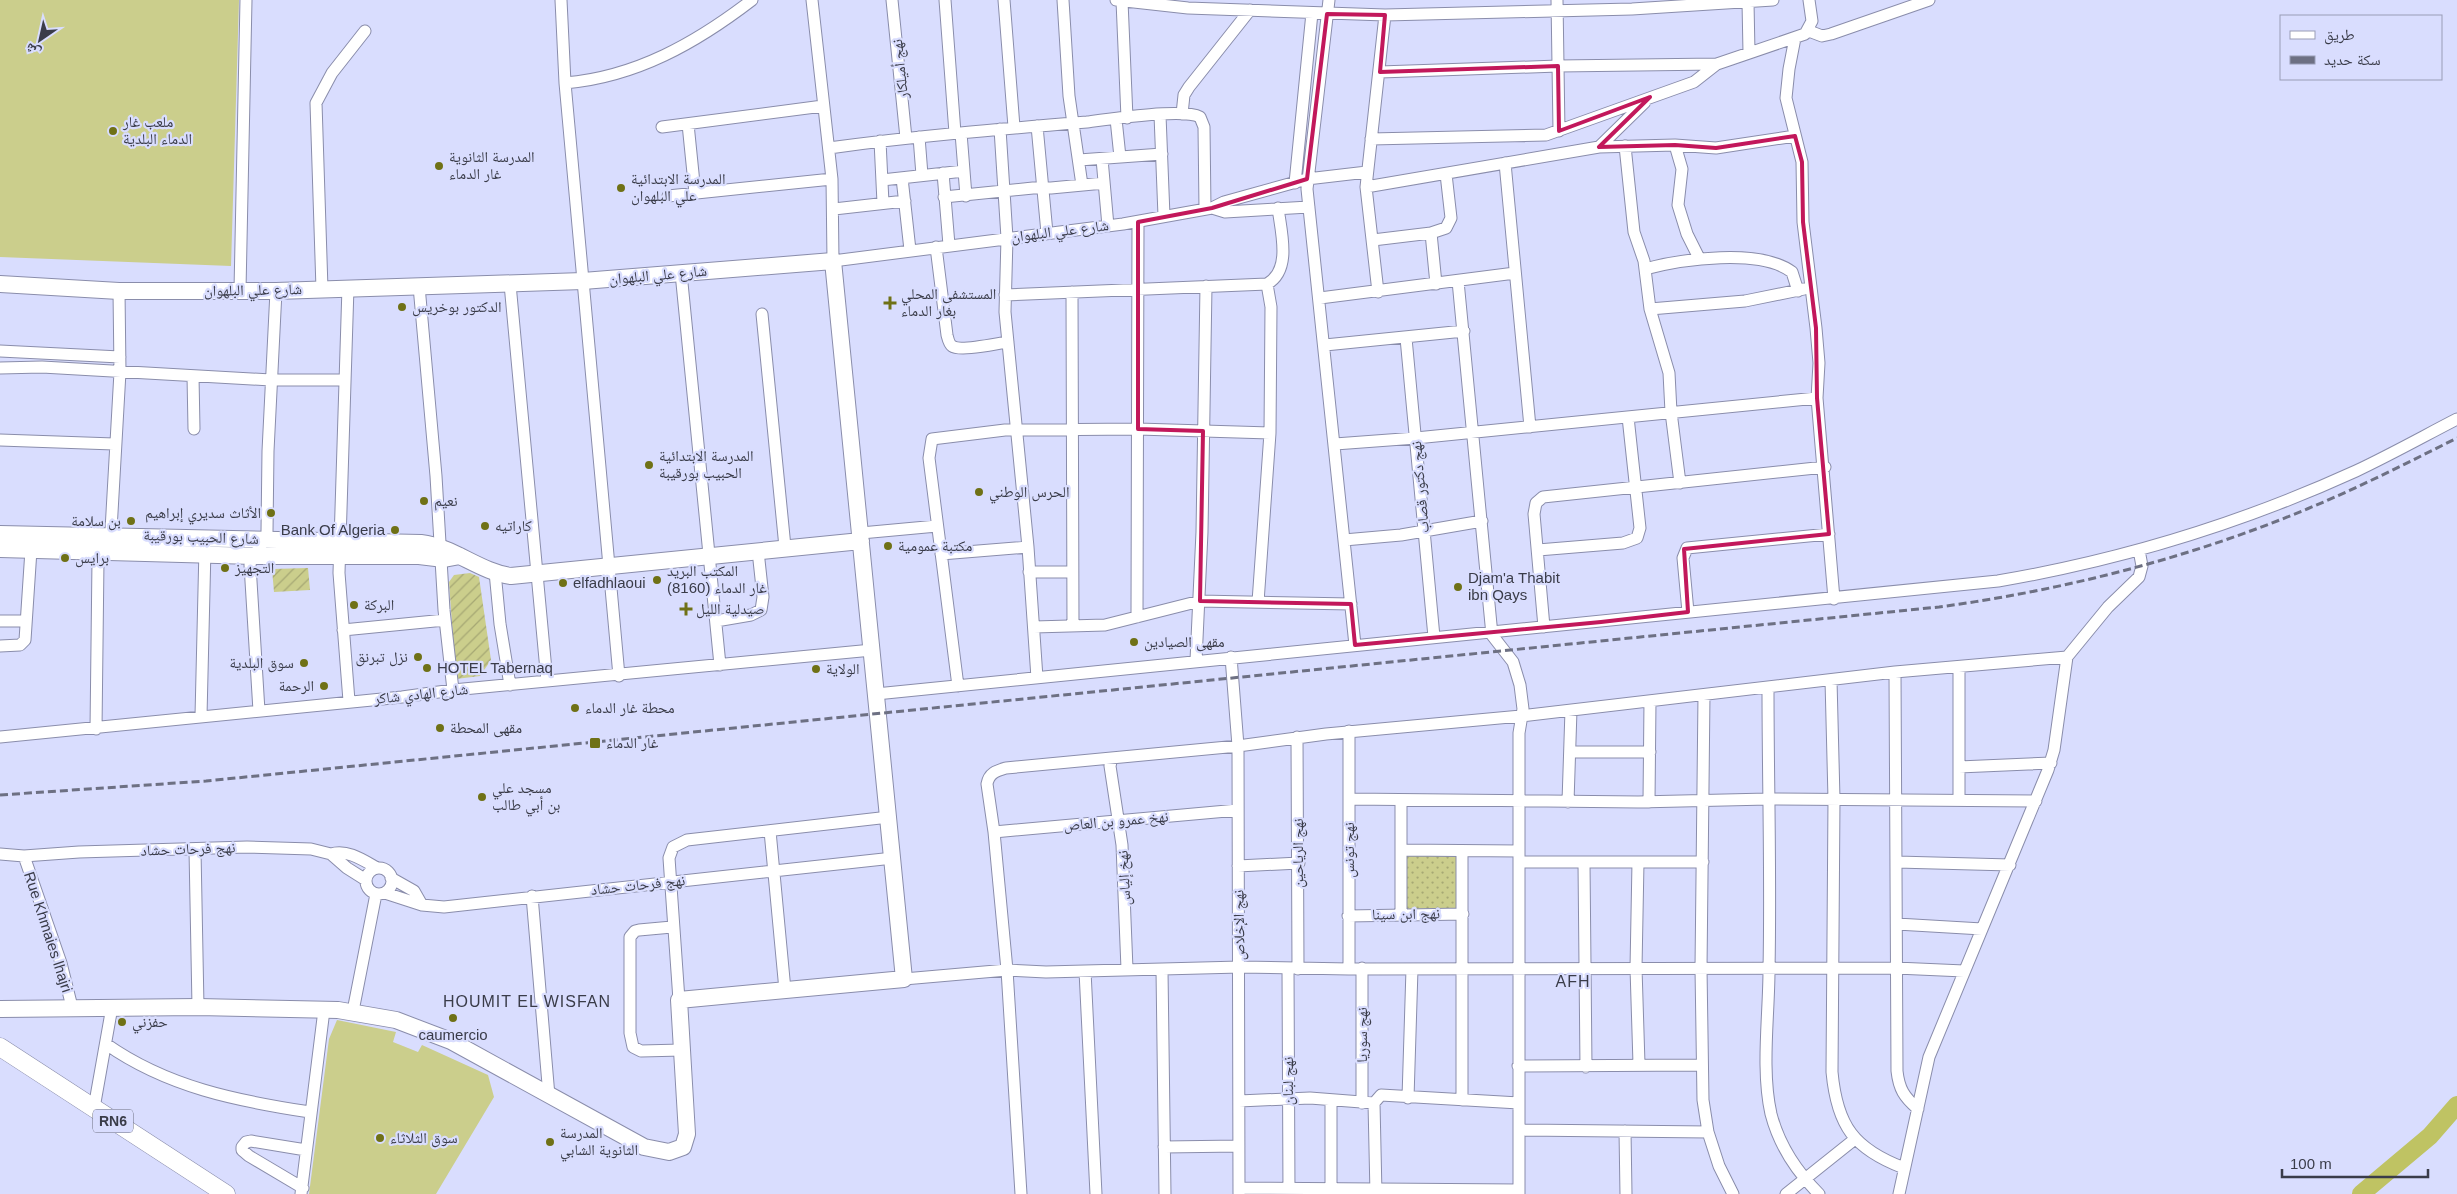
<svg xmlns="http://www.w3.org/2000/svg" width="2457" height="1194" viewBox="0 0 2457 1194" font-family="Arial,'Noto Naskh Arabic',sans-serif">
<defs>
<pattern id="grass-dots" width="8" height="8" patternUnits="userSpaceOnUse" patternTransform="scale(1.25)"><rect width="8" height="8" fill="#cbce8c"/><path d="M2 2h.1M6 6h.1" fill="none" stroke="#a6a874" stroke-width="1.8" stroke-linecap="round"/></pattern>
<pattern id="garden-furrows" width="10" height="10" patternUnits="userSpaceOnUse" patternTransform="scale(1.25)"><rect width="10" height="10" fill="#cbce8c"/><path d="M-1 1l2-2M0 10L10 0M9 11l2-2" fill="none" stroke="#a6a874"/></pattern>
</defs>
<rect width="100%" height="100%" fill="#d9ddfe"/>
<!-- grass -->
<path fill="url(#grass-dots)" d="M1406,855H1458V908L1406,909Z"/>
<!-- garden -->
<path fill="url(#garden-furrows)" d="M308,568L310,590L274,592L272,569Z
M470,573L479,577L491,660L480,676L456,679L449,582L454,575Z"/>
<!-- pitch -->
<path fill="#cbce8c" d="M0,0H239L231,266L0,257Z
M337,1020L396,1032L393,1042L418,1052L422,1045L488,1075L494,1097L436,1194H309L329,1039Z"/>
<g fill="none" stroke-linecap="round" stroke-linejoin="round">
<!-- river -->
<path stroke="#bfc363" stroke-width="18" d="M2361,1194L2430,1136L2457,1105"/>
<!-- street casing -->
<g stroke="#8a8dab" stroke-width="13">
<path id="street" d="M561,0L565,83L619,676
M812,0L832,179L833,261L1123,224L1212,208L1224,202L1307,179L1367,172
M892,0L906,138
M945,0L955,133
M1004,0L1014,127
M1063,0L1069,96L1082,185
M1116,0L1188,8L1385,15L1632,9L1773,0
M1329,0L1307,189L1355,645
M1557,0L1559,131
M1122,1L1127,118
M1748,2L1749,53
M1809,31L1822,36L1831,34L1929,0
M1795,38L1789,69L1786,98L1802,162L1803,222L1816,328L1819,363L1817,398L1834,599
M1380,72L1558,66L1717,64L1805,34L1812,21L1809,0
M565,83C636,77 696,43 752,0
M1182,114L1184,95L1189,87L1250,10
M1160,115L1164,216
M1116,119L1120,157
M688,124L695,193
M1037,126L1047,233
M662,127L823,106
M1000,129L1007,238L1005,312L1028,547L1037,678
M961,133L966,196
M919,137L922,175
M1371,139L1546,135L1694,82L1717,64
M880,141L883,203
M1675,145L1682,169L1678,205L1687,234L1699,258
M1625,146L1634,232L1644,261L1650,309L1669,373L1671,412L1680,483
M1599,147L1645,102
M829,148C915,136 1001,129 1087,122C1109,119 1183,108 1200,117L1204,127L1205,209
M1102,159L1108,226
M1079,160L1162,154
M1505,163L1530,427
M943,173L949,245
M902,178L910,250
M882,180L964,171
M1295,183L1312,13
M1366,187L1599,147L1675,145L1716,148L1795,136
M668,196L832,179
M944,197L1033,188H1051L1104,183
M1212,208L1225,212L1309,207
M834,209L905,201
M1431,233L1436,284
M1373,240L1431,233L1446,228L1451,218L1446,174
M936,247L947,335C948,339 949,344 952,346C960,352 998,343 1008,342
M1645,269C1682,259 1760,248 1792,272L1798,291
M681,273L720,665
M1458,281L1492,635L1513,662L1520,685L1523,709L1519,733V1194
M510,284L547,681
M419,286L436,476L444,610L453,690
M348,287L339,573L349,701
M322,289L316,103L332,73L365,31
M240,290L246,0
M1072,292L1073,626
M1378,292L1366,187L1385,15
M1005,295L1267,284C1292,270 1281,232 1278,208
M1320,298L1515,273
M1650,309L1745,301L1804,289
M762,314L785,547
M1406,338L1434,637
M1325,345L1464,331
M0,351L120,357
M0,368L42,367L271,380H345
M193,376L194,429
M0,440L114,444
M1335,444L1416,438L1817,398
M861,533L937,526
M1344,540L1401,535L1482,521
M1538,550L1623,543L1637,538L1640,528L1628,417
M941,554L1028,547
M495,572L500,624L510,685
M1029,572H1072
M1258,602L1270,433L1271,307L1267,284
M1688,612L1683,558L1687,548L1829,534
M1137,617L1138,222
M0,621H26
M716,621L751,615L761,610L763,597L758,551
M1034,627L1105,625L1200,601L1351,604
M1544,627L1534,514L1536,503L1543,497L1825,467
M343,630L445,620
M0,646L20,645L25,640L31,550
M1231,657L1238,746L1239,1194
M1196,660L1202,532L1206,286
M1895,672L1897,1071C1899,1089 1904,1097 1918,1109
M1831,680L1834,799L1832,1072C1837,1126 1854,1149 1904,1168
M958,686L929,458L932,439L1005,430L1138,429L1270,433
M1768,689C1768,782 1771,876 1769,970C1769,1015 1761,1070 1771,1114C1779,1145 1797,1172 1819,1194
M876,694L1998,581C2121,560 2242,523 2356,471C2390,455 2424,436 2457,419
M1704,695L1701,968L1703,1100L1708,1132L1719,1166L1733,1194
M259,711L250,565C252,552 265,546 267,532L268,451L276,291
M201,716L205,548
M96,729L98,560L100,550L111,530L120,372L119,291
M1349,731V969
M0,737L402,697L453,690L872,650
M1297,737L1298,969
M1570,752H1650
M1112,758L1110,766L1122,845L1127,969
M1959,767L2051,763
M1349,799L1638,802L1768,799L2036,801
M1959,799V667
M1401,801V914
M1568,802L1571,710
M1649,802L1650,701
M770,831L785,990
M994,832L1238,810
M195,850L198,1007
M1401,850L1519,851
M0,854L24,856L79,852L247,847L311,849L331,854L347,868L366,880
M331,854C347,849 363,860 377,868
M24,856L61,963L72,1007
M1519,862H1703
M1638,862L1636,968L1639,1064
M1897,862L2010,865
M1584,863L1586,1067
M1238,866L1299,863
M366 881a13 13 0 1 1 26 0a13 13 0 1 1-26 0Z
M391,878L414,891L422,905
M385,893L422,905L444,907L893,858
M532,896L549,1096
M1348,916L1463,914
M1897,924L1982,929
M672,927L639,930L635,931L630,937V1033L633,1047L641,1051L682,1050
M1288,968L1289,1194
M1162,970L1165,1194
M1085,971L1096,1194
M904,979L1007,970L1046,972L1240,967L1349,969L1896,968L1964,971
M679,1000L669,858L673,847L687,840L889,817
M353,1011L376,894
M106,1044C167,1087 237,1101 310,1112
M1518,1066L1701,1065
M1408,1098L1412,969
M1462,1100V851
M1239,1101L1310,1098L1374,1103L1381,1095L1519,1103
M1362,1103V968
M1374,1103L1376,1194
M94,1108L112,1007
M1519,1130L1708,1132
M1625,1131L1626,1194
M1164,1147L1239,1146
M303,1188L249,1156L242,1150V1147L246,1142L251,1141L306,1150
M1239,1188L1519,1190
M301,1194L324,1010
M1021,1194L1007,970L994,832L987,784C989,773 996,771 1006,768L1238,746L1326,734L1521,716L1895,672L2067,657
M1331,1194V1101
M1786,1194L1855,1139
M1899,1194L1929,1057L2048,770L2054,750L2067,657L2108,607L2139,577L2142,566L2139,550"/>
</g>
<!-- secondary casing -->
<g stroke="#8a8dab" stroke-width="18">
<path id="secondary" d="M0,284L119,291H276L583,281L833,261L904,979L679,1000L687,1134L683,1147L669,1152L644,1147L451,1041L396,1020L338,1010L198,1007L0,1009
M0,534L421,543C454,547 480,572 511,576L861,541
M0,549L254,556H419L444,559L460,556"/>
</g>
<!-- primary casing -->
<g stroke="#8a8dab" stroke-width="19">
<path id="primary" d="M0,1047L226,1194"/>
</g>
<!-- street -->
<use href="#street" stroke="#fff" stroke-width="11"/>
<!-- secondary -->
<use href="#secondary" stroke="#fff" stroke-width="16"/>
<!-- primary -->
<use href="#primary" stroke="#fff" stroke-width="18"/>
<!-- rail -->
<path stroke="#6d7083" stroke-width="3" stroke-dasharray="8 4" stroke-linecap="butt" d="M0,795L206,781L1939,607C2065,590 2189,558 2307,509C2358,488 2407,463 2457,438"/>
</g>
<!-- marked area -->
<path fill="none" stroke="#c2185b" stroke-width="4" stroke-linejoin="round" d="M1327,14L1385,15L1380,72L1558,66L1559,131L1650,97L1599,147L1675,145L1716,148L1795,136L1802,162L1803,222L1816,328L1817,398L1829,534L1684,549L1688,612L1601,622L1355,645L1351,604L1200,601L1203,431L1138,429V222L1212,208L1307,179Z"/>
<!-- markers -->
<g fill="#6f7116" stroke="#d9ddfe" stroke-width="2">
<circle cx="113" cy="131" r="5"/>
<circle cx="439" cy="166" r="5"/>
<circle cx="621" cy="188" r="5"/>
<path d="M887.5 295.5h5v5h5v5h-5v5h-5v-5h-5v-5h5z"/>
<circle cx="402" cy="307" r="5"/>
<circle cx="649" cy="465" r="5"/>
<circle cx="979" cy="492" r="5"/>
<circle cx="424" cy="501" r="5"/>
<circle cx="271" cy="513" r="5"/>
<circle cx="131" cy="521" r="5"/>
<circle cx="485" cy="526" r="5"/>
<circle cx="395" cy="530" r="5"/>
<circle cx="888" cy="546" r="5"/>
<circle cx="65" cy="558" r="5"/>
<circle cx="225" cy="568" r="5"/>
<circle cx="657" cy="580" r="5"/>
<circle cx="563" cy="583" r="5"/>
<circle cx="1458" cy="587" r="5"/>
<circle cx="354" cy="605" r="5"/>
<path d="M683.5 601.5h5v5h5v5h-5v5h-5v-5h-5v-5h5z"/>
<circle cx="1134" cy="642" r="5"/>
<circle cx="418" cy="657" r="5"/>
<circle cx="304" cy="663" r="5"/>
<circle cx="427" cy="668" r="5"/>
<circle cx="816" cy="669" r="5"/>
<circle cx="324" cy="686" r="5"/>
<circle cx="575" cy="708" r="5"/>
<circle cx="440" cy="728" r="5"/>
<rect x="589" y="737" width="12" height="12" rx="2.5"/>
<circle cx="482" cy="797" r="5"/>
<circle cx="453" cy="1018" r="5"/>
<circle cx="122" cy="1022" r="5"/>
<circle cx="380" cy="1138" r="5"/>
<circle cx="550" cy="1142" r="5"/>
</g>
<g text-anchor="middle" stroke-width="4.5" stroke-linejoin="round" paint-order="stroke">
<!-- shield labels -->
<rect fill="#d9ddfe" stroke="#6a6c7f" stroke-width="1" x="93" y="1109.5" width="40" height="23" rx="4"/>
<g font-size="14" font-weight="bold" fill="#3a3c49">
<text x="113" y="1126">RN6</text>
</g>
<!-- street labels -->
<g font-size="15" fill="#3a3c49" stroke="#d9ddfe">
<text transform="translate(900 69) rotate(-96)" y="5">نهج أميلكار</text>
<text transform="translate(1060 231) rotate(-7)" y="5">شارع علي البلهوان</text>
<text transform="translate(658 275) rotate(-5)" y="5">شارع علي البلهوان</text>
<text transform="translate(253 290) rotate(-1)" y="5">شارع علي البلهوان</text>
<text transform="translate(1420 487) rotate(-95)" y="5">نهج دكتور قصاب</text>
<text transform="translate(201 537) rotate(2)" y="5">شارع الحبيب بورقيبة</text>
<text transform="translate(421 694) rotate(-6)" y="5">شارع الهادي شاكر</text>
<text transform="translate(1116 821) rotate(-5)" y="5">نهخ عمرو بن العاص</text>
<text transform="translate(188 849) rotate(-2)" y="5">نهج فرحات حشاد</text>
<text transform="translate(1349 850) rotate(-90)" y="5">نهج تونس</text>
<text transform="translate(1298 853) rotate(-90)" y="5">نهج الرياحين</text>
<text transform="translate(1124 878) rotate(-93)" y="5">نهخ إلياس</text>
<text transform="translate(638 885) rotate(-6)" y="5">نهج فرحات حشاد</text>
<text transform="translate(1406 914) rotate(-1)" y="5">نهج ابن سينا</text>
<text transform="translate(1239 925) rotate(-91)" y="5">نهج الإخلاص</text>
<text transform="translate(48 932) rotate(72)" y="5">Rue Khmaies lhajri</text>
<text transform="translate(1362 1035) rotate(-90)" y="5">نهج سوريا</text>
<text transform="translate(1288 1081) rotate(-90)" y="5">نهج لبنان</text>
</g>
<!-- poi labels -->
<g font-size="15" fill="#3a3c49" stroke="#d9ddfe" text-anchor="start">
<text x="123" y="127">ملعب غار<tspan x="123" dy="17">الدماء البلدية</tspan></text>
<text x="449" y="162">المدرسة الثانوية<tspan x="449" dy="17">غار الدماء</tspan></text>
<text x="631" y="184">المدرسة الابتدائية<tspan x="631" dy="17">علي البلهوان</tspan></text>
<text x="901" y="299">المستشفى المحلي<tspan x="901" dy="17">بغار الدماء</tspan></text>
<text x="412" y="312">الدكتور بوخريس</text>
<text x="659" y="461">المدرسة الابتدائية<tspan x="659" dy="17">الحبيب بورقيبة</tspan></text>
<text x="989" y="497">الحرس الوطني</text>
<text x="434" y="506">نعيم</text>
<text x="261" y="518" text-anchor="end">الأثاث سديري إبراهيم</text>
<text x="121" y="526" text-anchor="end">بن سلامة</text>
<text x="495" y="531">كاراتيه</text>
<text x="385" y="535" text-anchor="end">Bank Of Algeria</text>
<text x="898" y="551">مكتبة عمومية</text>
<text x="75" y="563">برايس</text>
<text x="235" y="573">التجهيز</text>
<text x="667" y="576">المكتب البريد<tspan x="667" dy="17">غار الدماء (8160)</tspan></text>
<text x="1468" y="583">Djam'a Thabit<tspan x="1468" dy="17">ibn Qays</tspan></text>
<text x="573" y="588">elfadhlaoui</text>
<text x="364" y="610">البركة</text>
<text x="696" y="614">صيدلية الليل</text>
<text x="1144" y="647">مقهى الصيادين</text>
<text x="408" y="662" text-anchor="end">نزل تبرنق</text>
<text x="294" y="668" text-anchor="end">سوق البلدية</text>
<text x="437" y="673">HOTEL Tabernaq</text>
<text x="826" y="674">الولاية</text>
<text x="314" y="691" text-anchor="end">الرحمة</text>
<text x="585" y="713">محطة غار الدماء</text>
<text x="450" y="733">مقهى المحطة</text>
<text x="606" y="748">غار الدماء</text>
<text x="492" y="793">مسجد علي<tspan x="492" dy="17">بن أبي طالب</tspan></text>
<text x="132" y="1027">حفزني</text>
<text x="453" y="1040" text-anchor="middle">caumercio</text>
<text x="560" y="1138">المدرسة<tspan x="560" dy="17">الثانوية الشابي</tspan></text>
<text x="390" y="1143">سوق الثلاثاء</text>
</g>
<!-- neighbourhood labels -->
<g font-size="16" letter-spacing="1" fill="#3a3c49" stroke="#d9ddfe">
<text x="1573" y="987">AFH</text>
<text x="527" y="1007">HOUMIT EL WISFAN</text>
</g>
</g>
<!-- legend -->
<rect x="2280" y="15" width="162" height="65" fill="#d9ddfe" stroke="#999db6"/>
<rect x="2290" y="31" width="25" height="8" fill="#ffffff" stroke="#999db6"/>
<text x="2324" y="40" font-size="15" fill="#3a3c49">طريق</text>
<rect x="2290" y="56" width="25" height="8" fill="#6d7083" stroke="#999db6"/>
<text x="2324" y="65" font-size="15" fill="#3a3c49">سكة حديد</text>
<!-- north arrow -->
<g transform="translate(40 40) rotate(214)" stroke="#d9ddfe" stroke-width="4" paint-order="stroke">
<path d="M0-4L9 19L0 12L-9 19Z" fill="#3a3c49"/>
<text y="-8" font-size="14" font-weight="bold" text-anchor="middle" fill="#3a3c49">ش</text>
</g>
<!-- scale -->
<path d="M2282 1169v8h146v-8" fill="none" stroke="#3a3c49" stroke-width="2.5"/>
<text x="2290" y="1169" font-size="15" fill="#3a3c49" stroke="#d9ddfe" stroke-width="4" paint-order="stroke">100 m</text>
</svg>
